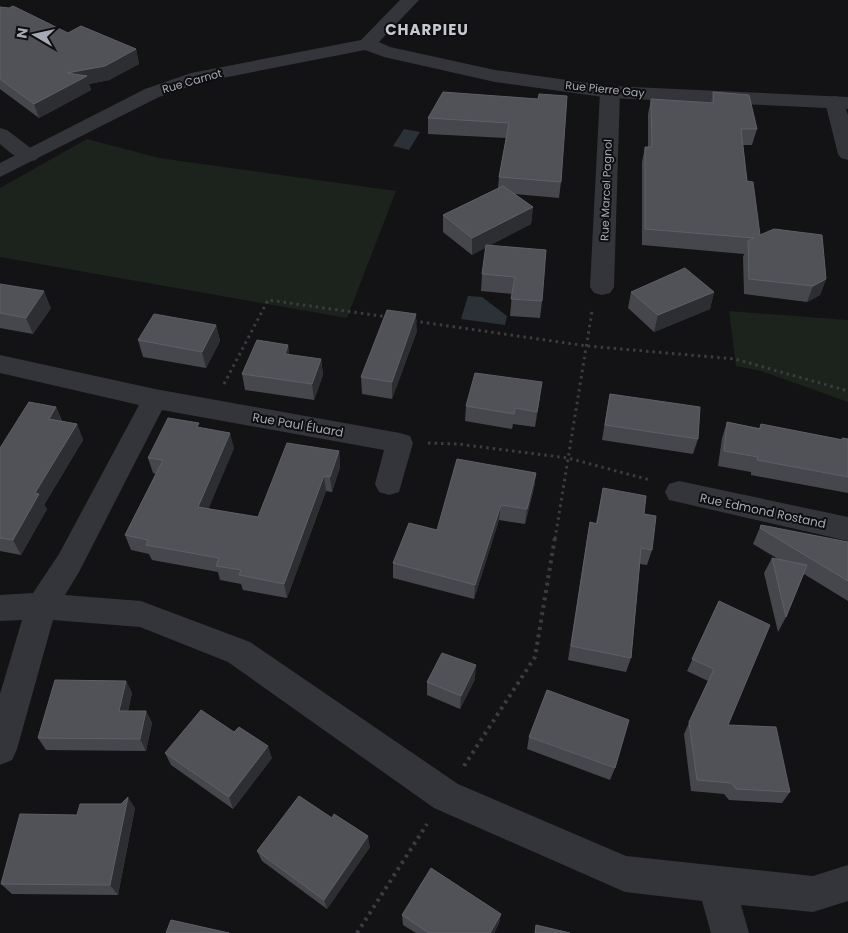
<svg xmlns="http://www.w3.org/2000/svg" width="848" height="933" viewBox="0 0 848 933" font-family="Poppins,sans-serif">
<rect width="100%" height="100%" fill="#131315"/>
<!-- green -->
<path fill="#1c231c" d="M87,139L159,158L396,191L347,318L0,257V188Z
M729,311L848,320V402L761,371L736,366Z"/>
<!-- water -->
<path fill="#2a3238" d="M404,129L420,132L409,150L393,146Z
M468,296L482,297L507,316L505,325L461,319Z"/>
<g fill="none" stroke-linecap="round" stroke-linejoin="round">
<!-- path-far1 -->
<path stroke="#3a3c41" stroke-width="3" stroke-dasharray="2.5 4" stroke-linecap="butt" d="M414,321L587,346L735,359L848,391
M224,384L268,300L388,317
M428,443L458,444L568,458L650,480
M555,539L592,311"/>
<!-- path -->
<path stroke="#3a3c41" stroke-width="4" stroke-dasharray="3 4.5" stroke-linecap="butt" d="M464,766L535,657L555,537
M357,933L427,824"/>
<!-- minor -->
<path fill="#34353a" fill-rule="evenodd" d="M610,86L617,88L620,92L614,287L610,293L602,295L594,293L590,287L600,92L603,88Z
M835,96L842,98L848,115V160L841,158L838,154L825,102L828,98Z
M0,128L7,130L36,152L39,156L36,160C21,164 11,153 0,144Z
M0,355L155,389L400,433L410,436L413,443L399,492L389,495L379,492L375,484L384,450L162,410L79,572L65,595L141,601L250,642L458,784L626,856L813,876L848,865V901L813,912L741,905L749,933H711L702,901L625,892L434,808L228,662L140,627L53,620L17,749L12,760L0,765V694L22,620L0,621V595L33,593L59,554L139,405L0,373Z
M679,481L848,517V541L669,500L665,492L669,484Z"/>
<!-- tertiary -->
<path fill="#34353a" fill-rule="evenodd" d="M400,0H419L379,42L390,47L495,70L610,86L848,97V109L610,98L495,82L384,57L365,50L202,82L159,97L0,177V163L145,89L191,73L361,40Z"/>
</g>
<!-- wall -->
<path fill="#46474d" d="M0,7L68,33L136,49L139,64L109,80L89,84L91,90L39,118L0,89Z
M713,92L757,129L752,145H743L747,181L760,235L826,279L820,295L807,302L744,294L743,257L744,254L642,245V162L645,147H648V114L651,99L711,103Z
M538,99L561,182L559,198L515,194L533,207L531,224L490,245L542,301L540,318L510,316L512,294L481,291L482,274L486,247L472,255L443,232V215L498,188L499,177L506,138L428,134V118Z
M0,284L51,308L33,334L0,328Z
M631,292H714L710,309L654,332L628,308Z
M216,325L220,341L206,368L143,357L138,340Z
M417,331L392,399L362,394L361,377Z
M288,345L289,355L321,359L323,375L314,400L245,390L242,374Z
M610,394L698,439L693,454L602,440L607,409Z
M540,397L535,427L513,424L512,429L465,421L466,406Z
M56,407L62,421L77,424L83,440L44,505L47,509L21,555L0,551V448Z
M727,422L759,428L761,424L842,440V438L848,439V493L751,475V472L718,466L722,438Z
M200,427L234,448L208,509L258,517L339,451L340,467L332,492L326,491L287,598L243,590L241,584L220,580L218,572L152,560L149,554L131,550L125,535L156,474L153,473L148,458Z
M536,473L534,488L525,524L499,520L474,599L393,578V563L437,530Z
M603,488L644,514L652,550L647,565L640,564L631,658L626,672L568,660L587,538L590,522L596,523Z
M761,525L848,542V601L804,574L786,617L778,632L764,573L772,558L778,559L753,544Z
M719,601L728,725L790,792L782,803L729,800L724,794L691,791L684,734L708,681L687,671Z
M475,679L460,709L427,695V682Z
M126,681L132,693L128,711H146L152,723L146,751L46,750L38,738Z
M529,737L615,768L610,780L527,749Z
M165,753L272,758L233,809L171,765Z
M121,804L135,808L118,895L12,894L1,884L77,815Z
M370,847L327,909L262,861L257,851Z
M501,914L499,923L494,933H416L403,925L402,915Z"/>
<!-- shaded-wall -->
<path fill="#2d2e32" d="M136,49L139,64L109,80L89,84L91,90L39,118L34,104L67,73Z
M533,207L531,224L472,255V238Z
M826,279L820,295L807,302L813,286Z
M44,291L51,308L33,334L26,318Z
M714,292L710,309L654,332L658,315Z
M416,314L417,331L392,399V382Z
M216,325L220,341L206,368L202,352Z
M288,345L290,361L285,354Z
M321,359L323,375L314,400L312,384Z
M542,382L540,397L535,427L537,412Z
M56,407L62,423L49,419Z
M77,424L83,440L44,505L47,509L21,555L13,540L35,493Z
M230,433L234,448L203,522L198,507Z
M339,451L340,467L332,492L330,477Z
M536,473L534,488L525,524L527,509Z
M324,476L326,491L287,598L284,584Z
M501,505L499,520L474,599L475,585Z
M476,665L475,679L460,709L461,696Z
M126,681L132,693L125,723L119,711Z
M146,711L152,723L146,751L140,739Z
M268,746L272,758L233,809L229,797Z
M128,797L135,808L118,895L110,885Z
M368,836L370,847L327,909L324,900Z
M501,914L499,923L494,933H490Z"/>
<!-- building -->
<path fill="#505258" stroke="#5e6067" d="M13,6L68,33L81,26L136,49L105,66L67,73L87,76L34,104L0,79V7L9,8Z
M443,92L538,99L539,94L567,96L561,182L499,177L509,123L428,118Z
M713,92L749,95L757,129H741L747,181L753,182L760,235L774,229L822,235L826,279L813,286L749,279L748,241L754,238L645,229V147H652L651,99L714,103Z
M503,186L533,207L472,238L443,215Z
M486,245L546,250L542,301L511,299L515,277L482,274Z
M685,268L714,292L658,315L631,292Z
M0,284L44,291L26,318L0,313Z
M387,310L416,314L392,382L361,377Z
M154,314L216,325L202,352L138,340Z
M257,340L288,345L285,354L321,359L312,384L242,374Z
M475,373L542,382L537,412L515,408L514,414L466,406Z
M610,394L700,407L698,439L605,425Z
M29,402L56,407L49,419L77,424L35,493L39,494L13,540L0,538V448Z
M168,418L199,423L197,427L230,433L198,507L258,517L287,443L339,451L330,477L324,476L284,584L239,575L241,570L216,566L219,558L146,545L148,540L125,535L163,460L148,458Z
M727,422L760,429L761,424L843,440L842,438L848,439V477L757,460L758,457L724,451Z
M457,459L536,473L527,509L501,505L475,585L393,563L409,523L437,530Z
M603,488L646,496L644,514L656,516L652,550L641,548L631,658L571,646L590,522L597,524Z
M761,525L848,542V581L760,528Z
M772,558L807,565L786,617Z
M719,601L770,625L728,725L776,727L790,792L736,789L731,783L697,780L689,722L714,669L692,659Z
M442,653L476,665L461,696L427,682Z
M55,680L126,681L119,711H146L140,739L38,738Z
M547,690L629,720L615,768L529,737Z
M201,710L234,732L239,727L268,746L229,797L165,753Z
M299,796L332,818L334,814L368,836L324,900L257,851Z
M128,797L110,885L1,884L20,814L77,815L80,804H121Z
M431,868L501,914L490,933H429L402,915Z
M171,920L229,933H166Z
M536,925L570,933H535Z"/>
<g text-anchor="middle" stroke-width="4" stroke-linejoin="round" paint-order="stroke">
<!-- far-street labels -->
<g font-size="11" fill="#a5aab5" stroke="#0e0e10">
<text transform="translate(192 81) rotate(-16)" y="4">Rue Carnot</text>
<text transform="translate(605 89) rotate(6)" y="4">Rue Pierre Gay</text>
<text transform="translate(606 190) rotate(-88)" y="4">Rue Marcel Pagnol</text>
</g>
<!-- street labels -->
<g font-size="12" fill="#a5aab5" stroke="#0e0e10">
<text transform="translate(298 425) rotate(10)" y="4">Rue Paul Éluard</text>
<text transform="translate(763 511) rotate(12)" y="4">Rue Edmond Rostand</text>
</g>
<!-- far-district labels -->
<g font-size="15" font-weight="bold" letter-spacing="1" fill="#c6c9d1" stroke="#0e0e10">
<text x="427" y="35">CHARPIEU</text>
</g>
</g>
<!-- north arrow -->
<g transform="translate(35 35) rotate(279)" stroke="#0e0e10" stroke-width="4" paint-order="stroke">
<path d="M0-4L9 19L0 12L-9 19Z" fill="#a5aab5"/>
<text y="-8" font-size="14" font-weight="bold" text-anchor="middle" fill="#a5aab5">N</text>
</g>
</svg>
